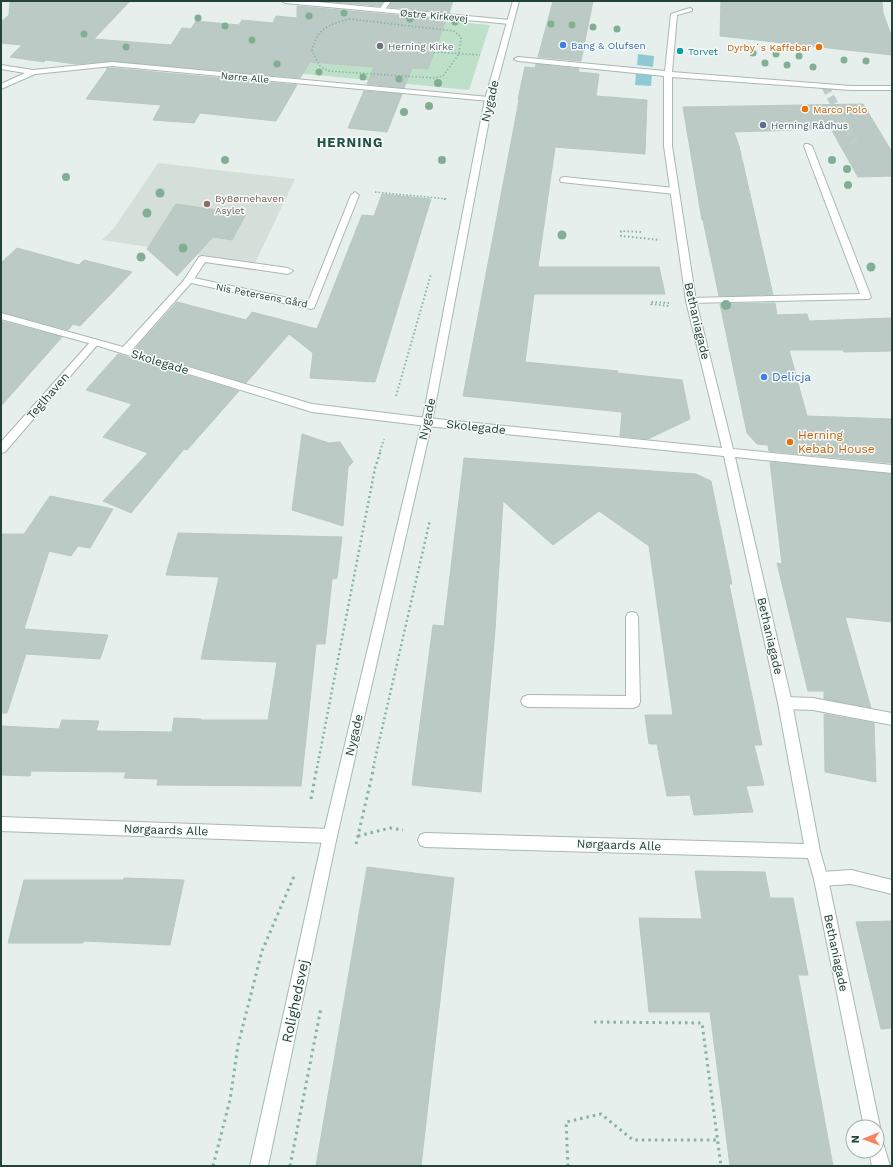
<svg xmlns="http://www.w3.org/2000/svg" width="893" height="1167" viewBox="0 0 893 1167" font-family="'Work Sans',sans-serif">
<rect width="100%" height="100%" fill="#e6efeb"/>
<!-- built -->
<path fill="#d4dfda" d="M158,163L295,179L255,263L102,240L114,228Z"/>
<!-- green -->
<path fill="#bfe0c8" d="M311,9L490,25L469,90L275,71Z"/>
<!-- water -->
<path fill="#8ec9d4" d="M638,54L654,56L653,67L637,65Z
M636,73L652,75L651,86L635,85Z"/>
<!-- building -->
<path fill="#bbcac4" stroke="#b8c9c2" d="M10,1H130L94,39L171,45L182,28L191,29L196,21L239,25L242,20L273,23L276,16L297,18V6L446,20L428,69L412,68L404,88L367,84L374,67L310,62L300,78L112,61L76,64L46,60L44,62L10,57L22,45L1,43V22L9,15Z
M323,1H383L380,6Z
M392,1H453L449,13L389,7Z
M553,1H593L581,61L538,57Z
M721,1H882L883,13L892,38V55L720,36Z
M536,64L579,69L578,72L599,74L596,96L647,100L645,154L555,147L538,267H659L665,294H534L525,362L618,371L617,373L682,380L690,419L648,439L620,436L622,412L463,396L519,100L518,99L525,67L535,68Z
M106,68H112L297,85L276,121L200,113L194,123L153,120L161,105L86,99L108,68Z
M364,91L402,94L387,132L348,128Z
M863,104L892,152V176L858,177L831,129L734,132L739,146L773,295L719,296L703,220H702L683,107Z
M382,194L431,199L375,382L310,378L313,353L289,334L246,383L135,349L177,302L246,320L252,312L317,329L362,215L374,216Z
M176,204L246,214L232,240L213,237L177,276L147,249Z
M17,248L79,265L84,260L132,272L80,326L73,324L68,330L1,312V263Z
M775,303L777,315L807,314L809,321L892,318V351L844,352L843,350H789L807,416L892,419V463L769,451L768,445L757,444L747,433L720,304Z
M1,321L62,337L1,406Z
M118,354L239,391L187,450L184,449L131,513L103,501L148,453L103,437L132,404L86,390Z
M302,434L329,443L340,442L353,462L348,467L343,526L292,510Z
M464,458L696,474L711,481L732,584H729L762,745H754L764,785L746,786L753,812L694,815L690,795L667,796L657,744H649L645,715H673L649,546L599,511L553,545L503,501L495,630L481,792L412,785L433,625L444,626Z
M770,462L892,474V622L845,617L871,708L824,699V691H808L777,563L782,564Z
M50,496L113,509L90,548L78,546L71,556L49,551L24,629L108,635L100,659L26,654L7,713H1V534H24Z
M178,533L342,537L337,578L332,579L325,644H316L301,786L157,785L158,779L124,778L126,772L31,771L30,776L1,775V726L59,729L62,720L99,721L96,731L172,732L174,718L201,719V720H268L277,662L201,659L219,577L166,575Z
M824,714L874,723L876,782L825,772Z
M367,867L454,878L421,1166H316Z
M695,871L765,872L770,898H793L808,975H798L833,1166H730L710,1012H649L639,918L702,919Z
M124,878L184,880L170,945L84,941L83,943H8L24,880H123Z
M892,921V1028L881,1029L856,922Z"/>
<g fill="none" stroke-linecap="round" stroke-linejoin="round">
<!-- pedestrian-tunnel -->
<path stroke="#bfccc8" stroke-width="8" stroke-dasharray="8 4" stroke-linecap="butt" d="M825,86L855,144"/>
<!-- service casing -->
<g stroke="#a8b8b2" stroke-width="2">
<path id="service" d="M385,1H391L384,11H380L379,10Z
M805,144H808L812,146L871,297L869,299L688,303L686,301L688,299L691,298L860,294L804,146Z
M564,177L675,188L679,191L675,194L561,182L560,180L561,178Z
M202,256L288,268L293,271L288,274L205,262L192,282H186L184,280L199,257Z
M95,339L100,342L98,344L5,452L1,453V442L92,340Z
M632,612L636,613L638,617L640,702L638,706L633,708L528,707L523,705L521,701L523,697L528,695L626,696V617L628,613Z
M785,697L813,698L892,713V725L813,710L785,709L780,707L778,703L780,699Z
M851,870L892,880V894L851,884L821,886L816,884L814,879L816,874L821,872Z"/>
</g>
<!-- pedestrian casing -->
<g stroke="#a8b8b2" stroke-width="2">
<path id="pedestrian" d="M690,8L692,9V11L677,15L672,72L851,86H892V90H851L672,77V146L668,148L664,146V76L518,61L514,59L518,57L665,71L671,14Z"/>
</g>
<!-- minor casing -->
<g stroke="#a8b8b2" stroke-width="2">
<path id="minor" d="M282,1H307L510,20L513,22L510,24L285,3Z
M112,62L489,97L493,99L489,101L112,66L35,74L1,89V84L25,73L1,69V65L33,70Z
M665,144H668L672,146L696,301L733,449L892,465V473L735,457L792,703L820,851L828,879L880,1127L877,1133V1127H864L814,879L808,858L425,847L420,845L418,840L420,835L425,833L804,844L778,703L724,456L427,426L312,412L92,344L1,319V313L123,347L186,278L189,277L308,302L351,195L355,192L359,195L314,308L311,309L191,283L132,350L312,404L427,418L722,448L686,301L664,146Z
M1,817L330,829L335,831L337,836L335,841L330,843L1,831Z
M877,1140L883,1143L890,1166H872L869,1151H877Z"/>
</g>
<!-- secondary casing -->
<g stroke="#a4bbb3" stroke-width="2">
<path id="secondary" d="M513,1H519L493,99L432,422L337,836L268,1166H250L323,836L422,422L485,99Z"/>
</g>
<!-- path-far3 -->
<path stroke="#86b3a5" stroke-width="1.5" stroke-dasharray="1.5 2" stroke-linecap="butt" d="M349,19L454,31L461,37L459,54L443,76L434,78L328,71L320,66L312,51C317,28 328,25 349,19Z
M434,52L480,55
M375,192L448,199"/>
<!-- path-far2 -->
<path stroke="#86b3a5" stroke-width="2" stroke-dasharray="1.5 2.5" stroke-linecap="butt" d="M444,199H448
M641,232L621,231V236L660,240
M669,303L651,302V304L669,306
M396,396L431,274
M380,451L384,439"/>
<!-- path-far1 -->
<path stroke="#86b3a5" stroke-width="2.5" stroke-dasharray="2 3" stroke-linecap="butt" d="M317,768L375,468L381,450
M373,768L430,520"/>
<!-- path -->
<path stroke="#86b3a5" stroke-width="3" stroke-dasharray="2.5 4" stroke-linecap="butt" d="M311,799L317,767
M358,836L390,828L403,830
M356,844L374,767
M594,1022L702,1023L721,1166
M213,1166L230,1100L238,1045L262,951L295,874
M290,1166L321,1008
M568,1166L566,1122L601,1114L633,1140H718"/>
<!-- service -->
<use href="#service" fill="#fff" fill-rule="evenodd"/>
<!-- pedestrian -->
<use href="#pedestrian" fill="#fff" fill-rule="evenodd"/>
<!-- minor -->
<use href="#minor" fill="#fff" fill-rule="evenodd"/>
<!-- secondary -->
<use href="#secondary" fill="#fff" fill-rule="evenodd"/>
</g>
<!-- trees -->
<g fill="#80af93">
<circle cx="344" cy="13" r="3.5"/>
<circle cx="309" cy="16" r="3.5"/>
<circle cx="198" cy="18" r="3.5"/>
<circle cx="410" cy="19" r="3.5"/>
<circle cx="455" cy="22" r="3.5"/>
<circle cx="551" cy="24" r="3.5"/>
<circle cx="572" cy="25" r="3.5"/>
<circle cx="225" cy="26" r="3.5"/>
<circle cx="593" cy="27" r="3.5"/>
<circle cx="617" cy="29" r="3.5"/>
<circle cx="84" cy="34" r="3.5"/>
<circle cx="252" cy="40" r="3.5"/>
<circle cx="126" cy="47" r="3.5"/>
<circle cx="753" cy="53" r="3.5"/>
<circle cx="776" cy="54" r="3.5"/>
<circle cx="799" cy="56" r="3.5"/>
<circle cx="844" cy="60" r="3.5"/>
<circle cx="866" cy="61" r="3.5"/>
<circle cx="765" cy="63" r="3.5"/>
<circle cx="277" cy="64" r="3.5"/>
<circle cx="787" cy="65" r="3.5"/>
<circle cx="813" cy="67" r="3.5"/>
<circle cx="319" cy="72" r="3.5"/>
<circle cx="363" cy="77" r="3.5"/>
<circle cx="399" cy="79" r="3.5"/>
<circle cx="438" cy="83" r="4"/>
<circle cx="429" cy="106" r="4"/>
<circle cx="404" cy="112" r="4"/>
<circle cx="225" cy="160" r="4"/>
<circle cx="442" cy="160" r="4"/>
<circle cx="832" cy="160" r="4"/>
<circle cx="847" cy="169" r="4"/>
<circle cx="66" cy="177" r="4"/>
<circle cx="848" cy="185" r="4"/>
<circle cx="160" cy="193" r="4.5"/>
<circle cx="147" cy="213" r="4.5"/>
<circle cx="562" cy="235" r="4.5"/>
<circle cx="183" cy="248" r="4.5"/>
<circle cx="141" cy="257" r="4.5"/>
<circle cx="871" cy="267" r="4.5"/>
<circle cx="726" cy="305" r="5"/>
</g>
<!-- markers -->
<g fill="#3f7fe0" stroke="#f7fbf9" stroke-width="1.5">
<circle cx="563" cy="45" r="4"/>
<circle cx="764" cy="377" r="4"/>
</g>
<circle fill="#6b7280" stroke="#f7fbf9" stroke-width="1.5" cx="380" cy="46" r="4"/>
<g fill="#e8710a" stroke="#f7fbf9" stroke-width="1.5">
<circle cx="819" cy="47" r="4"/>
<circle cx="805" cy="109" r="4"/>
<circle cx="790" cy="442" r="4"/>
</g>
<circle fill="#0f9aa8" stroke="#f7fbf9" stroke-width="1.5" cx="680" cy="51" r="4"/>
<circle fill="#5c6f8a" stroke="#f7fbf9" stroke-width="1.5" cx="763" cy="125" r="4"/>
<circle fill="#8d6e63" stroke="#f7fbf9" stroke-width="1.5" cx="207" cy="204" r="4"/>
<g text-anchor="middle" stroke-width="3" stroke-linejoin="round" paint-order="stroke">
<!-- far-street labels -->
<g font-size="10" fill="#24423a" stroke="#f7fbf9">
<text transform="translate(434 15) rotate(5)" y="4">Østre Kirkevej</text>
<text transform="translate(245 77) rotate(5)" y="4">Nørre Alle</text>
<text transform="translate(262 295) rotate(11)" y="4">Nis Petersens Gård</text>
</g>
<!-- far-shop labels -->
<g font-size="10" fill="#366cbe" stroke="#f7fbf9" text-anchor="start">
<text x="571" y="49">Bang &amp; Olufsen</text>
</g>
<!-- far-worship labels -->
<g font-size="10" fill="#5b616d" stroke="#f7fbf9" text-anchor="start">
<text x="388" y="50">Herning Kirke</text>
</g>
<!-- far-food labels -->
<g font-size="10" fill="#c56008" stroke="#f7fbf9" text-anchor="end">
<text x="811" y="51">Dyrby´s Kaffebar</text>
<text x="813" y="113" text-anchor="start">Marco Polo</text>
</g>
<!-- far-culture labels -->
<g font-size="10" fill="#0d838f" stroke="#f7fbf9" text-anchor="start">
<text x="688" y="55">Torvet</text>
</g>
<!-- far-service labels -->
<g font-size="10" fill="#4e5e75" stroke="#f7fbf9" text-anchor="start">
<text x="771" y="129">Herning Rådhus</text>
</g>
<!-- far-education labels -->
<g font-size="10" fill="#785e54" stroke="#f7fbf9" text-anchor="start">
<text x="215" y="202">ByBørnehaven<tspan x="215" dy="12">Asylet</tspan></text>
</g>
<!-- street labels -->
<g font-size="12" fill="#24423a" stroke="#f7fbf9">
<text transform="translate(490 101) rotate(-77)" y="4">Nygade</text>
<text transform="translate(697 321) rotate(77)" y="4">Bethaniagade</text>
<text transform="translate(160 362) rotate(17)" y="4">Skolegade</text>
<text transform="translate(48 396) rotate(-49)" y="4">Teglhaven</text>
<text transform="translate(427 419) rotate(-78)" y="4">Nygade</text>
<text transform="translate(476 427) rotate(6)" y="4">Skolegade</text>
<text transform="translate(770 636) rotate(77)" y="4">Bethaniagade</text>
<text transform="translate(354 735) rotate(-77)" y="4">Nygade</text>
<text transform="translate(166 830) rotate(2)" y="4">Nørgaards Alle</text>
<text transform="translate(619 845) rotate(2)" y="4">Nørgaards Alle</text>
<text transform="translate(836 953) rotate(78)" y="4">Bethaniagade</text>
</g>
<!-- shop labels -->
<g font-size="12" fill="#366cbe" stroke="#f7fbf9" text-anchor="start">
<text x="772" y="381">Delicja</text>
</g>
<!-- food labels -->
<g font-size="12" fill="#c56008" stroke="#f7fbf9" text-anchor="start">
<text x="798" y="439">Herning<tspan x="798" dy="14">Kebab House</tspan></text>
</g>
<!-- far-district labels -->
<g font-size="13" font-weight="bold" letter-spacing="1" fill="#1f5548" stroke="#f7fbf9">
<text x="350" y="147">HERNING</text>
</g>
<!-- near-street labels -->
<g font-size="14" fill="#24423a" stroke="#f7fbf9">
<text transform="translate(295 1001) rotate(-78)" y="5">Rolighedsvej</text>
</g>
</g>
<!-- border -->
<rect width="893" height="1167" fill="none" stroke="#24423a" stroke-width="4"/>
<!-- north arrow -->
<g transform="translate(865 1139) rotate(269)"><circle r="19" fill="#f7fbf9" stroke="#a3b1ad"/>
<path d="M0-3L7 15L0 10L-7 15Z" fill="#f4845f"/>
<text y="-6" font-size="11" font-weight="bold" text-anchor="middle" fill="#24423a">N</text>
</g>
</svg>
